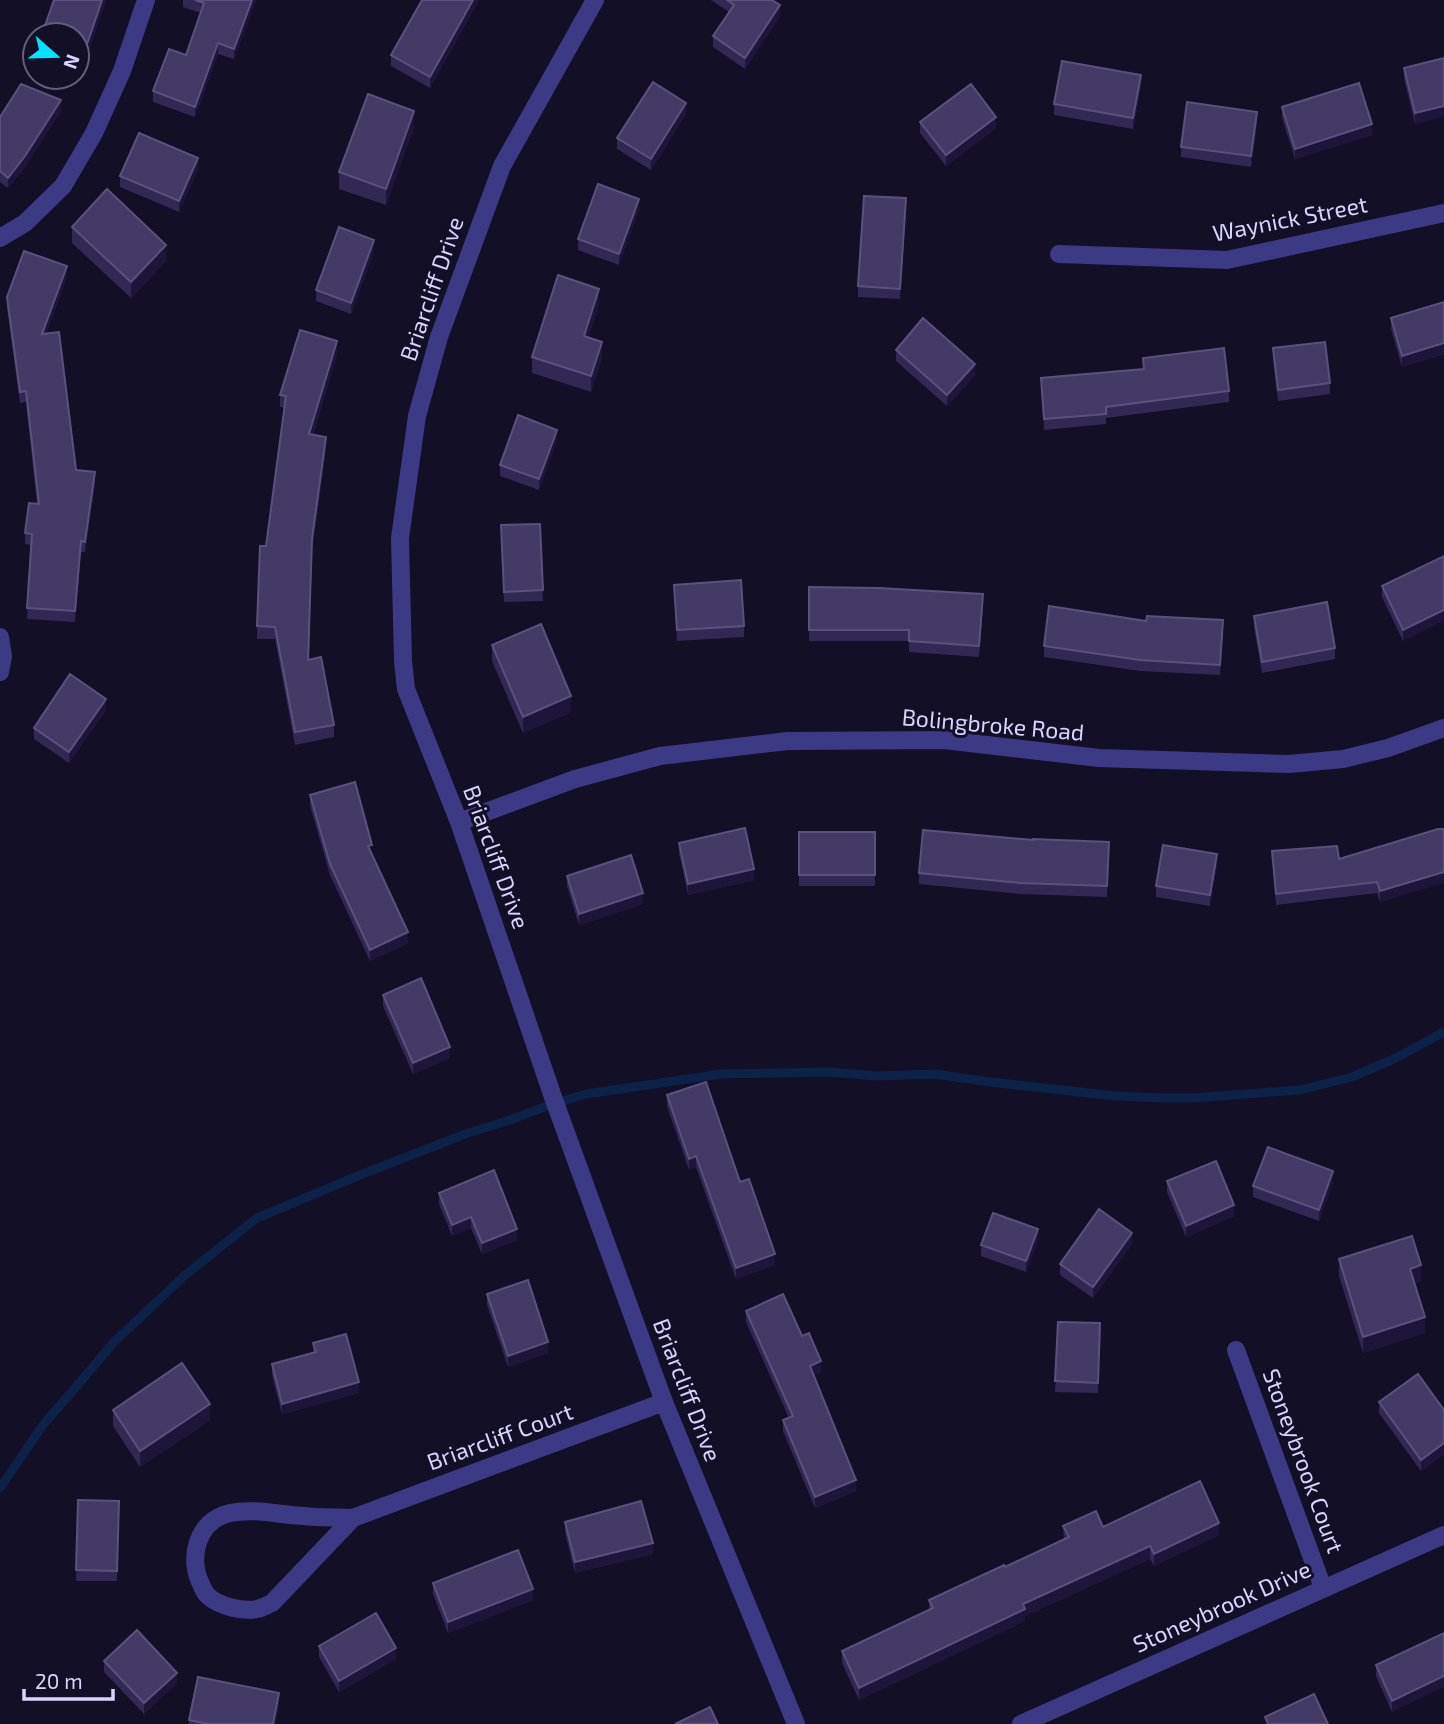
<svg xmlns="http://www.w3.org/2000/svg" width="1444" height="1724" viewBox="0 0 1444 1724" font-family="'Exo 2',sans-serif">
<rect width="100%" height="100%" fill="#130f26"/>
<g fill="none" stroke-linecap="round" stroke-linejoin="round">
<!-- stream -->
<path stroke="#0c2248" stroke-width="9" d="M0,1488L43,1425L76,1387L113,1343L184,1276L257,1218L360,1175L468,1133L507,1121L547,1106L586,1094L721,1074L828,1072L877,1076L935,1074L990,1082L1116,1096L1161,1098H1193L1300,1090L1352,1077L1396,1058L1444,1032"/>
<!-- minor -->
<path stroke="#3d3a85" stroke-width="18" d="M595,0L502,166L439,337L417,416L400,538L403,661L406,689L459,822L553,1097L664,1402L796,1724
M0,238L25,223L63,186L94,133L122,71L146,0
M1059,254L1227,260L1444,213
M0,637L3,656L0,672
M459,822L575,779L660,756L788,741L944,740L1099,758L1289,764L1343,759L1388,748L1444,728
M1236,1350L1323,1588
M353,1518L272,1603C267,1605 262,1608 257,1609C242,1612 218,1606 207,1595C206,1594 202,1587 202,1586C187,1559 197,1520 230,1513C254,1508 280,1515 304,1516C320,1518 337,1517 353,1518L664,1402
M1021,1724L1444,1535"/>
</g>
<!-- wall -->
<path fill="#312854" d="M106,0L80,76L77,75V35Z
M183,0H256L234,59L218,54L195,117L153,102V91L186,55L201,13L183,7Z
M479,0L430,88L391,66V55Z
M711,0H772L780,16L745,69L713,47V36L729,12Z
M1444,58L1415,124L1404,79V68Z
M1141,86L1133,129L1054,115V104Z
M1282,107L1372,135L1295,159L1282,118Z
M61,111L25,167L8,188L0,182V117Z
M686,114L651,170L617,149V138Z
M920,122L996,128L946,166L920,133Z
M1257,123L1251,167L1181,157V147Z
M414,127L386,205L339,189V172Z
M198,169L179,212L120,187V176Z
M906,209L900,299L858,297V286Z
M639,210L619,265L578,250V239Z
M72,227L166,261L131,298L72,243Z
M374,251L351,314L316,301V290Z
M67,277L46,334L76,470L95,483L85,552H81L75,622L27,619L31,545L25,544V533L37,504L26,402L20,403L7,308V297Z
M1444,302V354L1402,367L1391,329V318Z
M599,305L588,337L602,358L591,392L532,373V357Z
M1273,348L1330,383V394L1278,401L1273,359Z
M896,350L975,375L947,406L896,361Z
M337,354L313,435L326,449L312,552L309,660L334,725V737L295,745L275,639H257V626L266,546L284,408L280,407V395Z
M1143,358L1229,391V402L1106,418V424L1044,430L1041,378L1143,369Z
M557,440L539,490L500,476V465Z
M540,524L543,601L504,602L501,525Z
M1444,556L1403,641L1382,597V586Z
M674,585L744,626V637L677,641Z
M809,587L983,605L979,657L909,652V641H809Z
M1254,616L1335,648V659L1262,673L1254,627Z
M1146,621L1223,631L1220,675L1140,671L1044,657V646Z
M492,645L571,712L523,733L492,661Z
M106,710L69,763L34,739V728Z
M310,795L372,855L408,943L370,961L330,875L310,806Z
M1444,829L1380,902L1377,893L1276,905L1272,851L1339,859Z
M799,832H875V886H799Z
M1033,840L1109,842L1107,897L1020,894L919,884V873Z
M679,843L754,880L688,895L679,853Z
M1217,865L1210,906L1156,897V886Z
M567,876L643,904L579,925L567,886Z
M383,995L450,1058L413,1074L383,1006Z
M667,1095L740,1182L775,1265L736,1279L696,1167L689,1170L667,1106Z
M1167,1181L1234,1216L1186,1237L1167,1192Z
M1333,1182L1319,1221L1253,1197V1186Z
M439,1193L517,1240L482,1254L471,1228L452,1236L439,1204Z
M1038,1240L1026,1272L981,1256V1245Z
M1132,1244L1093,1298L1060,1275V1264Z
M1339,1259L1421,1281L1414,1284L1425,1333L1363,1353L1339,1276Z
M487,1294L548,1353L508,1367L487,1305Z
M746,1311L802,1336L821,1372L814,1375L856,1491L815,1508L783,1431V1420L789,1418L746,1322Z
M1058,1322L1100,1323L1098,1393L1055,1392Z
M313,1343L359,1393L282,1414L272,1375V1364L313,1353Z
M1379,1402L1444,1410V1454L1421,1471L1379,1413Z
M113,1410L210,1420L140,1467L113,1426Z
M78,1500L119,1501L117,1581H76Z
M565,1522L653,1554L575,1573L565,1533Z
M1063,1526L1103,1527L1219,1535L1154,1566L1150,1559L1025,1616V1621L859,1700L842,1663V1651L929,1610V1600L1064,1539Z
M433,1583L533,1600L448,1633L433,1594Z
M1444,1633L1392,1712L1376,1676V1665Z
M319,1646L396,1659L339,1692L319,1657Z
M104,1661L177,1683L144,1714L104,1672Z
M279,1704L275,1724H189V1720Z"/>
<!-- shaded-wall -->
<path fill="#1d163a" d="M102,0H106L80,76V65Z
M252,0H256L234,59V49Z
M473,0H479L430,88V77Z
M780,5V16L745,69V58Z
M218,43V54L195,117V107Z
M1141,75V86L1133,129V118Z
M61,100V111L25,167L8,188V178Z
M686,103V114L651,170V159Z
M1444,106V117L1415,124V113Z
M414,111V127L386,205V189Z
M1257,112V123L1251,167V156Z
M996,117V128L946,166V155Z
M1372,124V135L1295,159V149Z
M198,158V169L179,212V201Z
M906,198V209L900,299V289Z
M639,199V210L619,265V254Z
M374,240V251L351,314V303Z
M166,245V261L131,298V282Z
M67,266V277L42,345V334Z
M599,289V305L584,352V336Z
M337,341V354L309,447V434Z
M602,342V358L591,392V376Z
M1444,343V354L1402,367V356Z
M975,364V375L947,406V395Z
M557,430V440L539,490V479Z
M326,437V449L312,552V539Z
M95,472V483L85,552V542Z
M81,541V552L75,622V611Z
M1444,610V621L1403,641V630Z
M571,696V712L523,733V717Z
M106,699V710L69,763V752Z
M1217,854V865L1210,906V895Z
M754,869V880L688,895V884Z
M1444,872V883L1380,902V891Z
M643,893V904L579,925V914Z
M408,932V943L370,961V950Z
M450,1047V1058L413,1074V1063Z
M696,1156V1167L689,1170V1159Z
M1333,1171V1182L1319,1221V1210Z
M1234,1205V1216L1186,1237V1226Z
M471,1217V1228L452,1236V1225Z
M517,1229V1240L482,1254V1243Z
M1038,1229V1240L1026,1272V1261Z
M1132,1233V1244L1093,1298V1287Z
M775,1254V1265L736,1279V1268Z
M1421,1265V1281L1410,1285V1269Z
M1425,1317V1333L1363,1353V1337Z
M548,1342V1353L508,1367V1356Z
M821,1361V1372L810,1377V1366Z
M359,1382V1393L282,1414V1404Z
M210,1404V1420L140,1467V1451Z
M1444,1443V1454L1421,1471V1460Z
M856,1480V1491L815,1508V1497Z
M1219,1523V1535L1154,1566V1554Z
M653,1543V1554L575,1573V1562Z
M1150,1546V1559L1025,1616V1621L859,1700V1688L1023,1604Z
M533,1589V1600L448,1633V1622Z
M396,1648V1659L339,1692V1681Z
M177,1673V1683L144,1714V1703Z
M1444,1676V1687L1392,1712V1701Z
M279,1693V1704L275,1724H273Z"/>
<!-- building -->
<path fill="#433a66" stroke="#5a527e" stroke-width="2" d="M54,0H102L80,65L77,64V35H46L42,34Z
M195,0H252L234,49L218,43L195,107L153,91L169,49L186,55L204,3Z
M422,0H473L430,77L391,55Z
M727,0H772L780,5L745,58L713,36L734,5Z
M1444,58V106L1415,113L1404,68Z
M1062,61L1141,75L1133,118L1054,104Z
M653,82L686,103L651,159L617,138Z
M1359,83L1372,124L1295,149L1282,107Z
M21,84L61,100L25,156L8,178L0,171V117Z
M971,84L996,117L946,155L920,122Z
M368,94L414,111L386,189L339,172Z
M1187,102L1257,112L1251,156L1181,147Z
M139,133L198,158L179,201L120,176Z
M598,184L639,199L619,254L578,239Z
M107,189L166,245L131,282L72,227Z
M864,196L906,198L900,289L858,286Z
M339,227L374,240L351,303L316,290Z
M24,251L67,266L42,334L59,332L76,470L95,472L85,542L81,541L75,611L27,608L32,534L25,533L29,503L39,504L26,391L20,392L7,297Z
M558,275L599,289L584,336L602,342L591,376L532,357Z
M1444,302V343L1402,356L1391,318Z
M923,318L975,364L947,395L896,350Z
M300,330L337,341L309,434L326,437L312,539L308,660L321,657L334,725L295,732L275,627L257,626L260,546H266L286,396L280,395Z
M1325,342L1330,383L1278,390L1273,348Z
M1224,348L1229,391L1106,407V414L1044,419L1041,378L1144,369L1143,358Z
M518,415L557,430L539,479L500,465Z
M540,524L543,590L504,592L501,525Z
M1444,556V610L1403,630L1382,586Z
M741,580L744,626L677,630L674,585Z
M809,587L879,588L983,594L979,646L909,641V630H809Z
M1327,602L1335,648L1262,662L1254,616Z
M1049,606L1146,621L1147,616L1223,620L1220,665L1140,660L1044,646Z
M541,624L571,696L523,717L492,645Z
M70,674L106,699L69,752L34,728Z
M355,782L372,845L368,846L408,932L370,950L330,864L310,795Z
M745,828L754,869L688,884L679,843Z
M1438,829H1444V872L1380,891L1377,882L1276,894L1272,851L1337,846L1339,859Z
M923,830L1033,840V839L1109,842L1107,886L1020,883L919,873Z
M799,832H875V875H799Z
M1163,845L1217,854L1210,895L1156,886Z
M631,855L643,893L579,914L567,876Z
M421,978L450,1047L413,1063L383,995Z
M706,1082L740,1182L749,1179L775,1254L736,1268L696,1156L689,1159L667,1095Z
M1268,1147L1333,1171L1319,1210L1253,1186Z
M1216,1161L1234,1205L1186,1226L1167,1181Z
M494,1170L517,1229L482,1243L471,1217L452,1225L439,1193Z
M1099,1209L1132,1233L1093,1287L1060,1264Z
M993,1213L1038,1229L1026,1261L981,1245Z
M1412,1236L1421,1265L1410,1269L1425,1317L1363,1337L1339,1259Z
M528,1280L548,1342L508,1356L487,1294Z
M783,1294L802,1336L809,1333L821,1361L810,1366L856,1480L815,1497L783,1420L793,1416L746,1311Z
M1058,1322L1100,1323L1098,1383L1055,1381Z
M346,1334L359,1382L282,1404L272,1364L316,1352L313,1343Z
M182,1363L210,1404L140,1451L113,1410Z
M1418,1374L1444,1410V1443L1421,1460L1379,1402Z
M1200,1481L1219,1523L1154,1554L1150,1546L1023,1604L1025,1609L859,1688L842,1651L933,1608L929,1600L1004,1565L1005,1567L1069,1537L1063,1526L1096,1511L1103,1527Z
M78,1500L119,1501L117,1571L76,1570Z
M641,1501L653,1543L575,1562L565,1522Z
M518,1550L533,1589L448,1622L433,1583Z
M376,1613L396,1648L339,1681L319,1646Z
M137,1630L177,1673L144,1703L104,1661Z
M1444,1633V1676L1392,1701L1376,1665Z
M198,1677L279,1693L273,1724H208L189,1720Z
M1314,1694L1328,1724H1268L1265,1717Z
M710,1707L718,1724H675Z"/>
<g text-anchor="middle" stroke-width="6" stroke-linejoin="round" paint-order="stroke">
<!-- street labels -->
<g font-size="23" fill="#d9d4ff" stroke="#130f26">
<text transform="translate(1290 219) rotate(-11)" y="8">Waynick Street</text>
<text transform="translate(432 289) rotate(-71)" y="8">Briarcliff Drive</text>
<text transform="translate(993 725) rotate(5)" y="8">Bolingbroke Road</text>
<text transform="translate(496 857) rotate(70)" y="8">Briarcliff Drive</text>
<text transform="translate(687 1390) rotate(69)" y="8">Briarcliff Drive</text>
<text transform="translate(500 1437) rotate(-20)" y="8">Briarcliff Court</text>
<text transform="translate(1303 1461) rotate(70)" y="8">Stoneybrook Court</text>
<text transform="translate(1222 1607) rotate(-24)" y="8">Stoneybrook Drive</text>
</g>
</g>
<!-- north arrow -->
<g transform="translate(56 56) rotate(110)"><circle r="33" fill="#130f26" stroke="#625e7d" stroke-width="2"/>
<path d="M0-5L12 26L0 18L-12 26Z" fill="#00e5ff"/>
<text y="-10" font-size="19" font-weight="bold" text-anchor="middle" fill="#d9d4ff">N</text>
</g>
<!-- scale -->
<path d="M24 1689v10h89v-10" fill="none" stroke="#d9d4ff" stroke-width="3.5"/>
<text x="35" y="1689" font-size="21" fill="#d9d4ff" stroke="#130f26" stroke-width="5" paint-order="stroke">20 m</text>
</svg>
